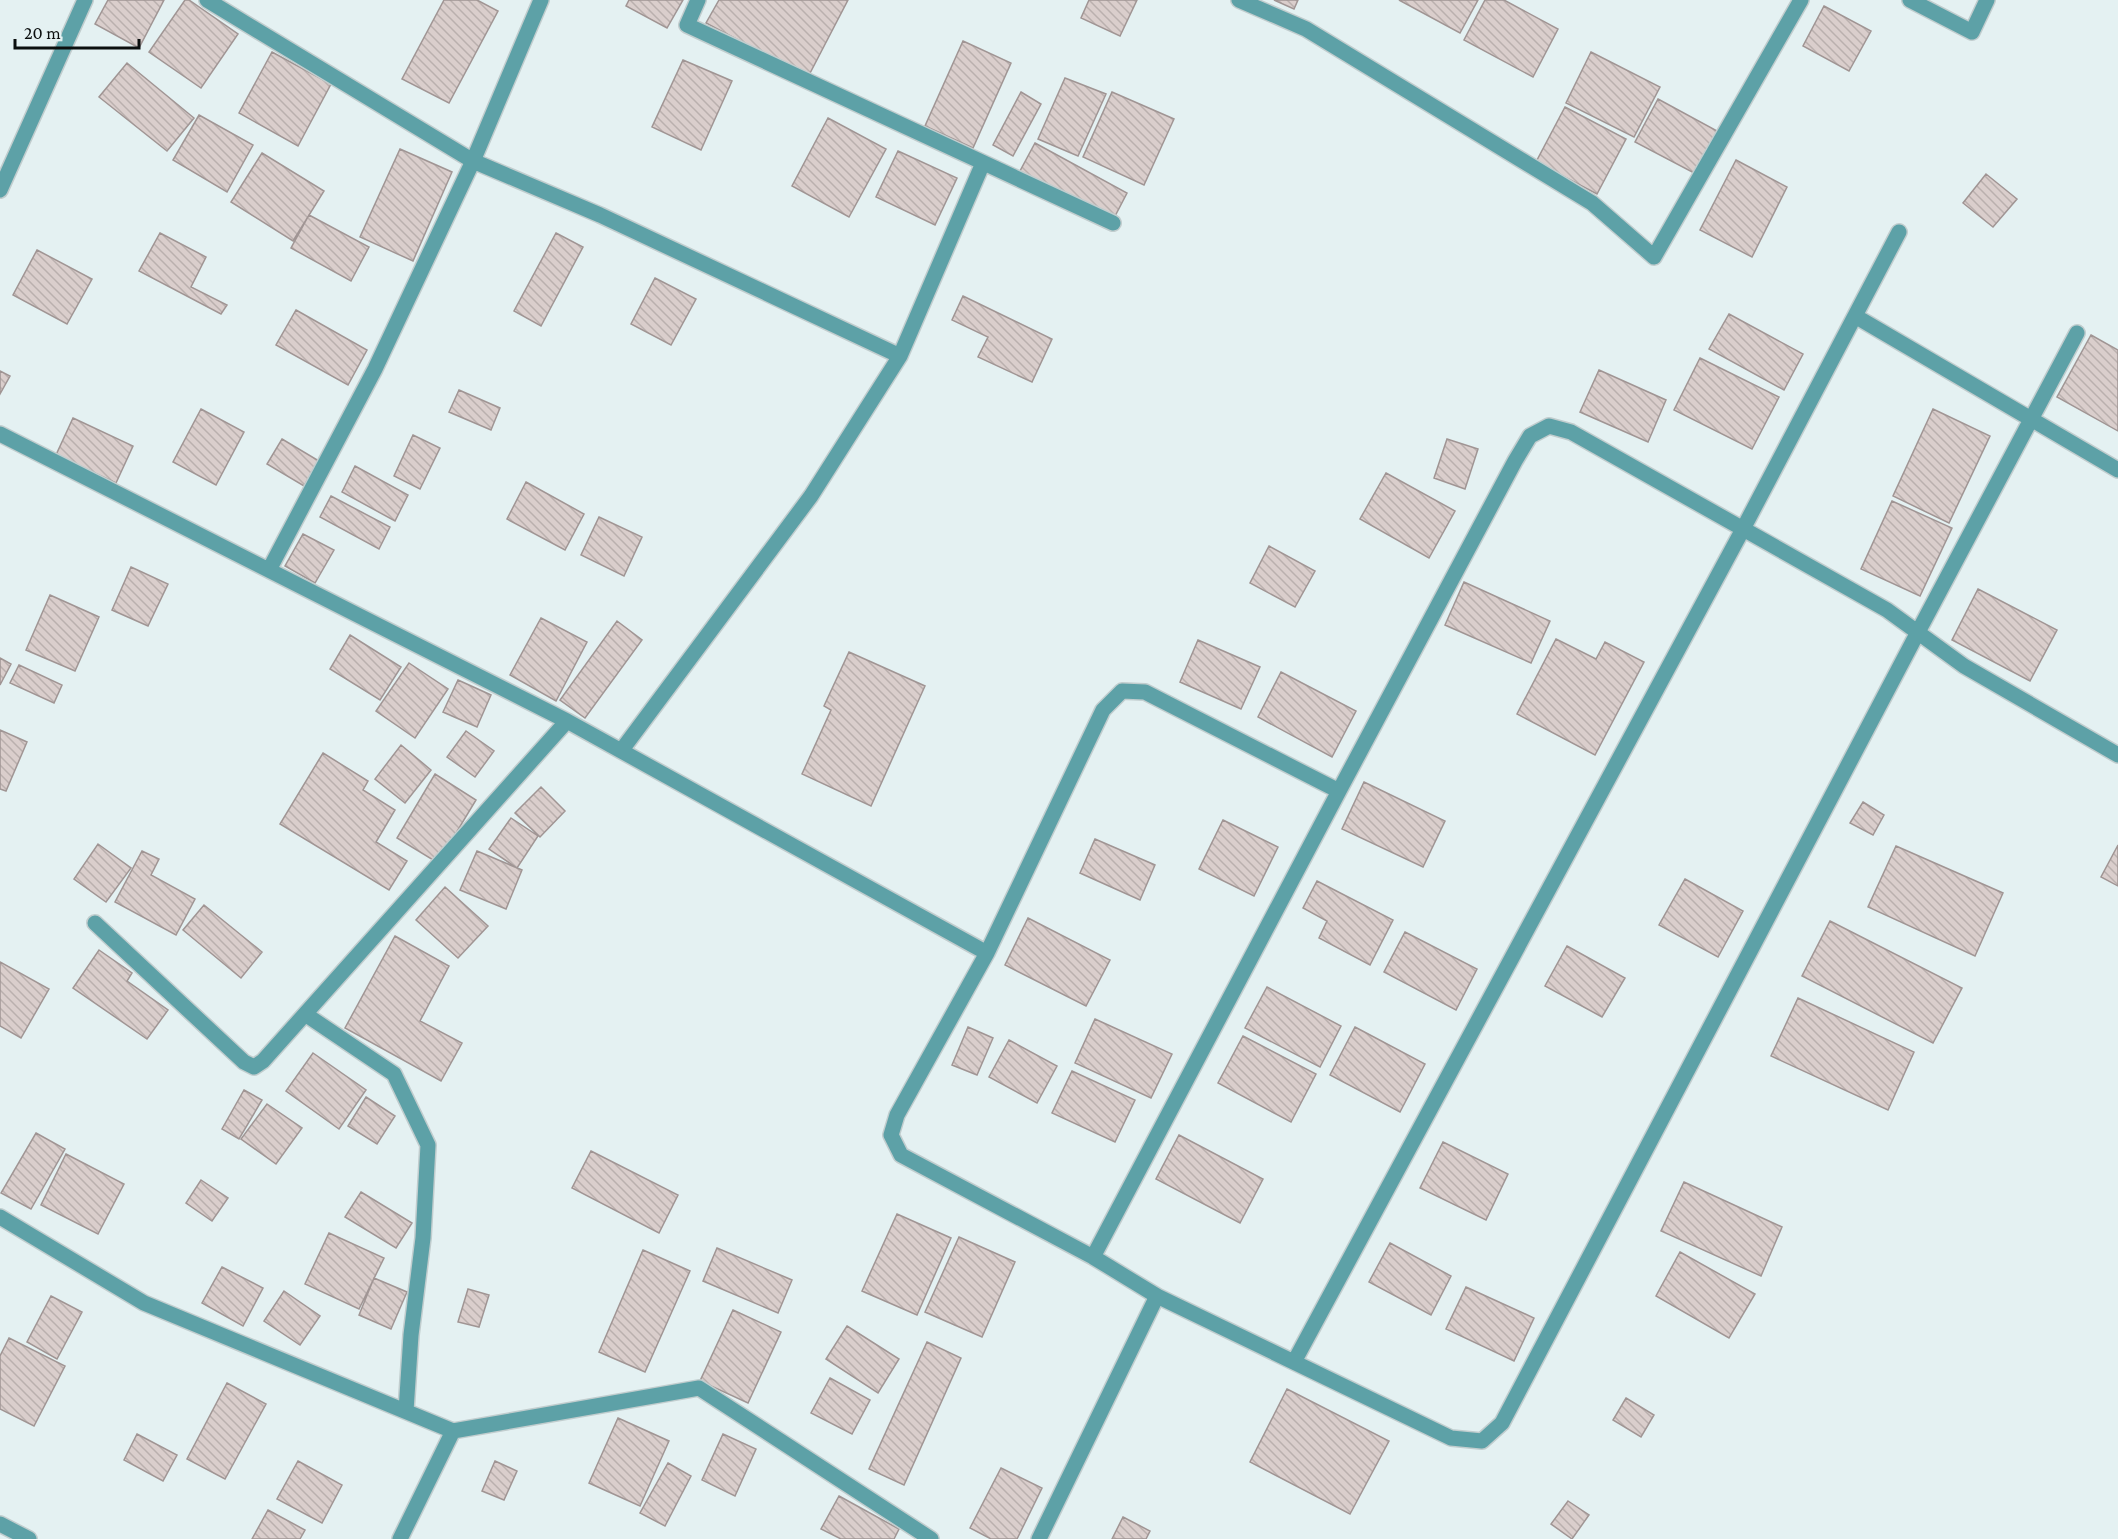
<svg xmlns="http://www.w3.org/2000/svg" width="2118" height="1539" viewBox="0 0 2118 1539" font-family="'Crimson Pro',serif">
<defs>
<pattern id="building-back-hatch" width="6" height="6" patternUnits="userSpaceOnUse" patternTransform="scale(1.5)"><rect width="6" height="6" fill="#dacecc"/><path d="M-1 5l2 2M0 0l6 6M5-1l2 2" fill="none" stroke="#bab0ae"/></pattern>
</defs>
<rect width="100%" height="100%" fill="#e4f1f2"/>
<!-- building -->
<path fill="url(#building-back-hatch)" stroke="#a09594" stroke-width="1.5" d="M108,0H164L139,48L95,24Z
M185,0H189L238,34L201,88L149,52Z
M444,0H477L498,11L449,103L402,79Z
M629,0H683L667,28L626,6Z
M719,0H848L808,77L706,23Z
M1089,0H1137L1120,36L1081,18Z
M1274,0H1298L1294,9Z
M1399,0H1478L1460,33Z
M1485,0H1504L1558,29L1533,77L1464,40Z
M1824,6L1871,31L1849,71L1803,46Z
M963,41L1011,63L973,148L925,126Z
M272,52L331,84L298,146L239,113Z
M1591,52L1660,87L1634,137L1566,103Z
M683,60L732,81L701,150L652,127Z
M127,63L194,118L167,151L99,97Z
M1065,78L1106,94L1078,156L1038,139Z
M1021,92L1041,104L1013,156L993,145Z
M1112,92L1174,119L1144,185L1083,157Z
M1658,99L1719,132L1696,174L1635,142Z
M1565,107L1626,139L1597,194L1536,162Z
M199,115L253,145L227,192L173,160Z
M828,118L886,149L849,217L792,186Z
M1035,143L1127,193L1113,220L1020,171Z
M400,149L452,172L413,261L360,237Z
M898,151L957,178L935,225L876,197Z
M262,153L324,191L293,241L231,202Z
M1736,160L1787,187L1752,257L1700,230Z
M1986,174L2017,199L1993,227L1963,203Z
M309,215L369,247L351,281L291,248Z
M160,233L206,257L191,287L227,305L221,314L139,271Z
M556,233L583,247L541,326L514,311Z
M37,250L92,279L67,324L13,295Z
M655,278L696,299L671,345L631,324Z
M963,296L1052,339L1032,382L978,357L988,337L952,320Z
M296,310L367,350L348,385L276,345Z
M1729,314L1803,354L1784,390L1709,349Z
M2091,335L2118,350V431L2057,397Z
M1700,358L1779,397L1752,449L1674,410Z
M1599,370L1666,400L1648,442L1580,412Z
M0,371L10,376L0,394Z
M459,390L500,408L491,430L449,412Z
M201,409L244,432L216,485L173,462Z
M1933,409L1990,436L1949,523L1893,496Z
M73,418L133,446L116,483L56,455Z
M413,435L440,448L420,489L394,476Z
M282,439L319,461L304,486L267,464Z
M1447,439L1478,449L1465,489L1434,478Z
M355,466L408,495L395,521L342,492Z
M1386,473L1455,511L1429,558L1360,519Z
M526,482L584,514L565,550L507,519Z
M331,496L390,527L379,549L320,517Z
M1892,501L1952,528L1920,596L1861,569Z
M599,517L642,537L624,576L581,555Z
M303,534L334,550L315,583L285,566Z
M1269,546L1315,571L1295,607L1250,583Z
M131,567L168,584L148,626L112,610Z
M1464,582L1550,621L1531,663L1445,625Z
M1978,589L2057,630L2030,681L1952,640Z
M50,595L99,617L75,671L26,650Z
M541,618L587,642L556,701L510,675Z
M617,621L642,640L585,718L560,700Z
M350,635L401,667L380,700L330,669Z
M1556,639L1596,659L1605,642L1644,662L1595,755L1517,714Z
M1198,640L1260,667L1241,709L1180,682Z
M849,652L925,686L871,806L802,774L831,710L824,706Z
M0,658L11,664L0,685Z
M409,663L448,689L415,738L376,711Z
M19,665L62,685L54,703L10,683Z
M1281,672L1356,711L1332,757L1258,717Z
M458,680L491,695L477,727L443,712Z
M0,730L27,742L6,791L0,789Z
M466,731L494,751L475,777L447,757Z
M401,745L431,770L405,803L375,779Z
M323,753L368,781L363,790L395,810L376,842L407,861L389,890L280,824Z
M435,774L476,800L438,863L397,838Z
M1364,782L1445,821L1423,867L1342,829Z
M541,787L565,811L540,837L515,813Z
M1863,802L1884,815L1873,835L1850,823Z
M511,818L538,836L517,868L489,849Z
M1223,820L1278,847L1254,896L1199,869Z
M1095,839L1155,865L1140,900L1080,873Z
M98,844L131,868L106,902L74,879Z
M2118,845V886L2101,877Z
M1896,846L2003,893L1975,956L1868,907Z
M142,851L159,859L151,875L195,899L176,935L115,902Z
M477,851L522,870L506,909L460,890Z
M1685,879L1743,911L1718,957L1659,925Z
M1317,881L1393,920L1370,965L1319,938L1327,921L1303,908Z
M445,887L488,926L458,958L416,920Z
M204,905L262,952L241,978L183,930Z
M1028,918L1110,960L1086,1006L1005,965Z
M1830,921L1962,988L1933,1043L1802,976Z
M1405,932L1477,969L1456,1010L1384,972Z
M395,936L449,966L420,1021L462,1043L441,1081L345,1028Z
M1567,946L1625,978L1602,1017L1545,986Z
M99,950L132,973L127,981L168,1010L147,1039L73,988Z
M0,962L49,989L21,1038L0,1026Z
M1267,987L1341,1026L1320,1067L1245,1028Z
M1798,998L1914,1052L1888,1110L1771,1056Z
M1095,1019L1172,1054L1151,1098L1075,1063Z
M968,1027L993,1038L977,1075L952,1065Z
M1355,1027L1425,1064L1400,1112L1330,1075Z
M1243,1036L1316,1074L1291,1122L1218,1083Z
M1009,1040L1057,1066L1037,1103L989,1077Z
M313,1053L366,1090L339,1129L286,1091Z
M1072,1071L1135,1100L1115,1142L1052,1113Z
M244,1090L262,1100L239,1139L222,1129Z
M366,1097L395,1116L377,1144L348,1126Z
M267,1104L302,1128L276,1164L241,1139Z
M36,1133L65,1149L31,1209L1,1193Z
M1179,1135L1263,1179L1240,1223L1156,1179Z
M1443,1142L1508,1174L1486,1220L1420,1188Z
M591,1151L678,1195L659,1233L572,1188Z
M66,1154L124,1184L98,1234L41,1205Z
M201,1180L228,1198L212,1221L186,1203Z
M1684,1182L1782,1227L1761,1276L1661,1231Z
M361,1192L412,1223L396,1248L345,1217Z
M897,1214L951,1238L917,1315L862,1291Z
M329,1233L384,1258L359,1309L305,1284Z
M959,1237L1015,1262L982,1337L925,1312Z
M1390,1243L1451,1276L1431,1315L1369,1282Z
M717,1248L792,1280L778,1313L703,1281Z
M643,1250L690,1271L645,1372L599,1352Z
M1680,1252L1755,1294L1729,1338L1656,1296Z
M222,1267L263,1288L243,1326L202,1303Z
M374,1278L407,1292L391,1329L359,1315Z
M1466,1287L1534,1318L1514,1361L1446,1329Z
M468,1289L489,1295L479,1327L458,1322Z
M284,1291L320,1316L300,1345L264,1321Z
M51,1296L82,1312L57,1359L27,1342Z
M733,1310L781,1332L748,1403L700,1381Z
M847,1326L899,1359L878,1393L826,1359Z
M9,1338L65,1366L34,1426L0,1409V1356Z
M927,1342L961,1358L904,1485L869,1469Z
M830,1378L870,1400L852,1434L811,1413Z
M227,1383L266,1404L225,1479L187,1459Z
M1287,1389L1389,1441L1350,1514L1250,1462Z
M1626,1398L1654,1415L1641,1437L1613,1420Z
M618,1418L669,1441L640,1506L589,1483Z
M137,1434L177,1455L163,1481L124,1460Z
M723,1434L756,1449L735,1496L702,1480Z
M298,1461L342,1485L322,1523L277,1499Z
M495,1461L517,1471L504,1500L482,1491Z
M668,1463L691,1476L665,1526L640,1513Z
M1001,1468L1042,1488L1017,1539H991L970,1528Z
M839,1496L899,1529L894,1539H841L821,1529Z
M1568,1501L1589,1515L1572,1539L1551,1524Z
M268,1510L305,1530L300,1539H252Z
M1123,1517L1150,1531L1146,1539H1112Z"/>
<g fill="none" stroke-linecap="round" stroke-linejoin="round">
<!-- minor casing -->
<g stroke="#c1cdce" stroke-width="18">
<path id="minor" d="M207,0L473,161L600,215L900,356
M698,0L687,25L1113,223
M1239,0L1306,29L1592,203L1654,257L1801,0
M1910,0L1972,32L1987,0
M0,190L85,0
M1855,316L2118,470
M0,434L567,721L987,953L897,1115L891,1135L901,1155L1093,1257L1157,1296L1039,1539
M269,570L375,369L473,161L541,0
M621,751L811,496L900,356L983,163
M95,923L244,1062L254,1067L263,1061L567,721
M987,953L1103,710L1122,691L1145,692L1339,791
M305,1014L394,1074L428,1145L423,1238L411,1335L406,1411
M0,1217L144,1303L453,1431L699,1388L931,1539
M1093,1257L1339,791L1515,461L1530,436L1549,426L1571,432L1887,610L1964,666L2118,755
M1157,1296L1451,1438L1482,1441L1502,1423L1918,632L2077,333
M1294,1362L1743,529L1899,232
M0,1524L29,1539
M400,1539L453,1431"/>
</g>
<!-- minor -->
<use href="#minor" stroke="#5da1a7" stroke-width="15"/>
</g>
<!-- scale -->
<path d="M15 39v9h124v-9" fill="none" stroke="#0b0f0f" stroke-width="3"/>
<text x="24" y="39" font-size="18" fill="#0b0f0f" stroke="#e4f1f2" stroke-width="4.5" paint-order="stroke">20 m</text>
</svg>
